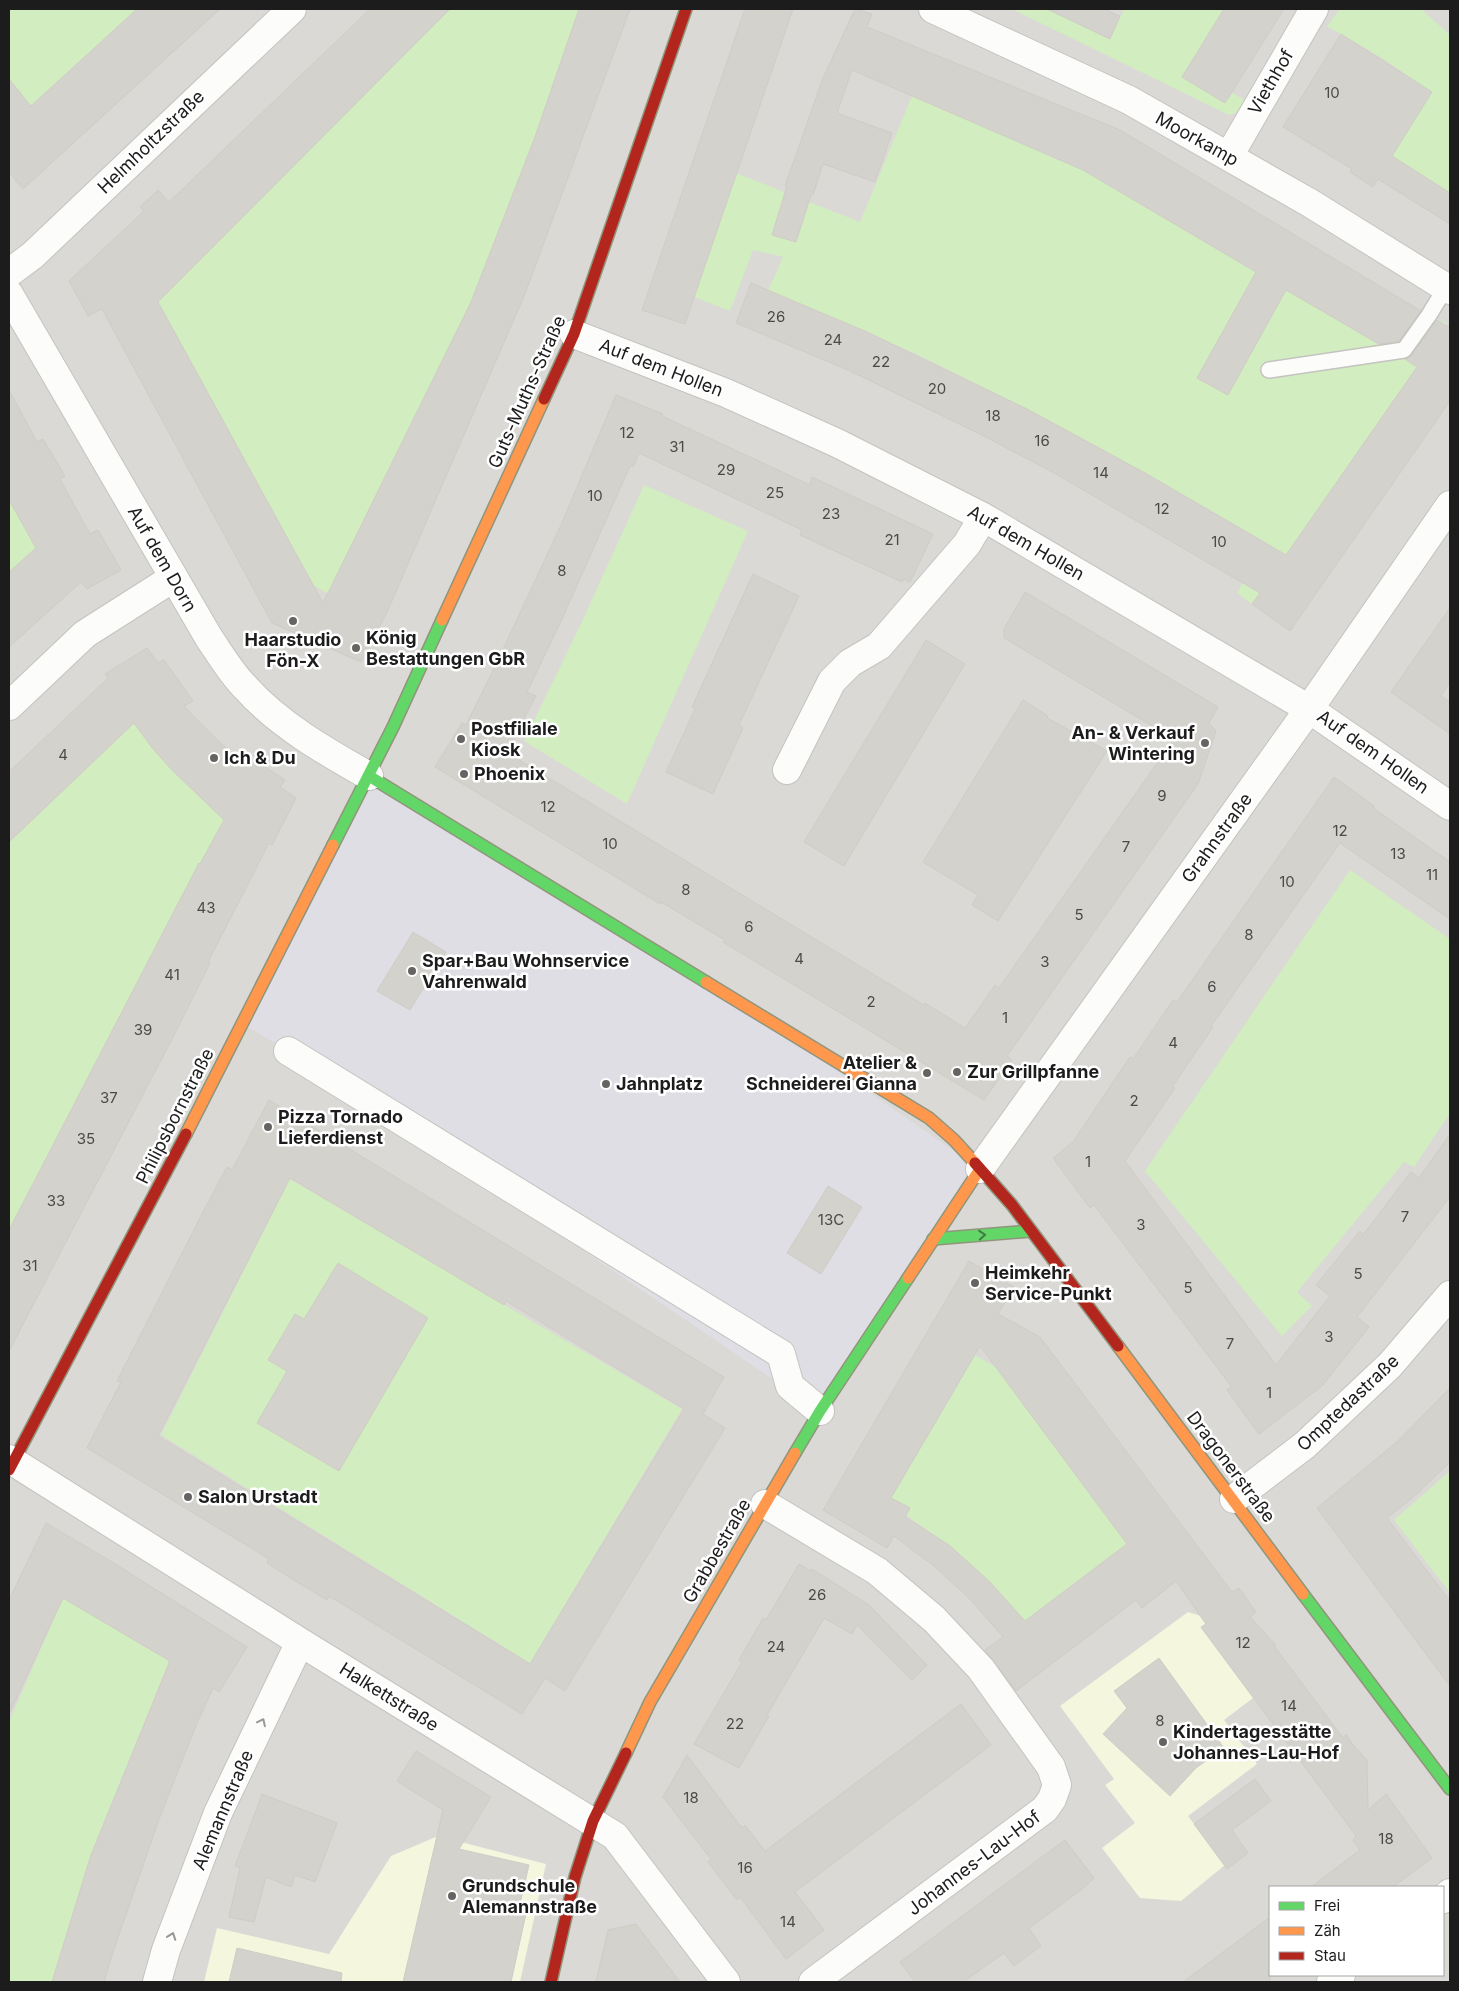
<svg xmlns="http://www.w3.org/2000/svg" width="1459" height="1991" viewBox="0 0 1459 1991" font-family="Inter,sans-serif">
<rect width="100%" height="100%" fill="#eceae4"/>
<!-- residential -->
<path fill="#dad9d6" fill-rule="evenodd" d="M9,9H1450V1982H9ZM1270,1887H1443V1975H1270Z"/>
<!-- education -->
<path fill="#f4f6de" d="M1188,1612L1201,1616L1206,1624L1201,1628L1253,1698L1224,1720L1257,1764L1188,1816L1225,1865L1181,1901L1140,1898L1102,1848L1135,1823L1105,1785L1114,1779L1060,1706Z
M438,1836L546,1864L520,1982H204L217,1928L329,1954L391,1856Z"/>
<!-- grass -->
<path fill="#d2edbf" d="M9,9H137L31,106L9,79Z
M450,9H579L535,137L471,302L328,594L313,585L150,287L180,280Z
M1012,9H1047L1110,39L1124,9H1224L1183,77L1225,103L1232,93L1245,100L1236,113L1229,115Z
M1340,9H1421L1450,35V193L1392,156L1431,92L1382,58L1327,26Z
M912,96L1083,170L1388,350L1416,308L1447,324L1252,604L1237,593L1265,542L1145,473L1027,409L914,353L768,291L783,257L753,250L730,311L694,297L736,173L860,222Z
M644,485L748,531L627,804L524,741L580,626Z
M9,500L21,521L42,545L9,573Z
M133,712L172,770L199,796L228,814L200,864H199L9,1230V842L129,728Z
M1350,870L1450,939V1113L1414,1167L1404,1162L1297,1292L1312,1306L1282,1336L1145,1171Z
M290,1179L682,1409L530,1663L161,1435Z
M975,1355L997,1368L1127,1544L1025,1621C1001,1594 978,1569 950,1547C936,1535 920,1526 906,1515L910,1508L891,1498Z
M1450,1471V1593L1394,1520Z
M63,1598L169,1661L91,1855L52,1982H9V1722Z"/>
<!-- plaza -->
<path fill="#e0dee5" d="M369,776L730,996L980,1169L820,1411L289,1051L241,1023Z"/>
<!-- building -->
<path fill="#d4d2cd" stroke="#cfccc5" fill-rule="evenodd" d="M137,9H220L23,189L9,172V79L31,106Z
M370,9H450L158,302L323,603L471,302L535,137L579,9H630L525,294L388,610L361,662L272,623L102,309L88,316L69,281L144,211L140,207L158,190L169,202Z
M745,9H793L685,324L642,310Z
M855,9L872,14L867,27L1120,130L1421,311L1399,341L1379,344L1286,290L1228,395L1197,378L1256,272L1083,170L852,70L837,113L892,133L875,182L823,164L813,195H811L796,242L772,235L787,186H785L823,78Z
M1047,9H1104L1120,16L1110,39Z
M1224,9H1284L1225,103L1182,77Z
M1341,34L1432,92L1392,156L1450,193V224L1378,179L1373,187L1350,172L1352,169L1283,127Z
M751,283L867,332L1027,409L1145,473L1286,555L1417,367L1405,359L1412,355L1437,320L1450,328V401L1290,631L1252,604L1260,593L1056,474L984,436L848,370L736,323Z
M9,390L37,442L43,439L52,454L65,476L60,479L90,534L98,530L121,570L87,589L81,582L9,647V572L36,548L9,500Z
M616,395L663,414L662,416L810,485L812,477L933,534L910,582L904,579L902,582L800,535L802,530L639,453L633,467L630,466L563,617L527,692L536,696L506,752L924,1005L925,1003L965,1028L995,985L999,988L1001,985L1174,739L1004,638V629L1025,592L1218,707L1209,723L1216,731L1198,784L1007,1056L1012,1060L984,1100L723,942L725,940L661,902L660,904L435,767L462,723L466,725L491,675L561,525Z
M753,574L799,596L739,725L743,728L713,794L666,772L695,709L692,707Z
M1450,608V682L1441,696L1450,702V734L1391,692Z
M926,640L965,664L844,866L804,842Z
M147,648L158,663L164,660L193,701L184,706L211,734L236,757L241,751L285,780L280,787L296,798L272,845L269,843L208,962L210,963L172,1039L9,1351V1230L199,863L200,864L224,820L172,770L153,749L134,723L9,842V772L108,678L105,674Z
M1023,700L1048,716L1047,718L1107,751L998,921L972,905L978,895L923,862Z
M1334,777L1374,806L1373,808L1450,862V919L1340,843L1211,1026L1213,1027L1172,1087L1175,1088L1125,1161L1276,1365L1330,1296L1316,1285L1360,1231L1363,1235L1411,1172L1419,1178L1450,1134V1197L1357,1317L1369,1327L1322,1386L1259,1434L1227,1390L1231,1386L1094,1205L1090,1208L1053,1158L1073,1142L1130,1057L1133,1059L1173,1000L1177,1002Z
M413,932L446,952L410,1010L377,991Z
M269,1100L724,1377L703,1414L725,1428L565,1691L545,1678L522,1714L329,1596L327,1600L297,1582L267,1563L269,1559L87,1448L121,1382L117,1381L203,1212L227,1167L232,1170ZM290,1178L504,1305L506,1301L684,1409L530,1664L158,1436Z
M828,1186L862,1207L821,1274L787,1253Z
M969,1261L1014,1287L998,1314L1040,1337L1232,1592L1239,1588L1256,1612L1250,1617L1276,1645L1274,1646L1343,1738L1346,1734L1353,1745L1367,1760L1368,1810L1386,1794L1432,1858L1393,1887H1311L1360,1850L1353,1841L1356,1836L1201,1627L1206,1624L1176,1581L1142,1608L1136,1600L1016,1691L985,1650L1003,1637L970,1599L934,1566L894,1536L887,1548L823,1510ZM980,1346L1127,1544L1025,1621L990,1582L949,1545L905,1517L910,1508L891,1498Z
M338,1263L428,1318L339,1471L257,1423L287,1371L268,1360L295,1314L304,1319Z
M1450,1388V1462L1416,1495L1387,1518L1450,1601V1686L1317,1508L1398,1441Z
M46,1523L112,1562L247,1647L219,1692L213,1688L197,1723L158,1822L113,1952L104,1982H52L91,1855L170,1661L63,1598L9,1714V1600Z
M799,1564L811,1571L812,1569L869,1605L927,1665L912,1680L857,1625L852,1634L824,1618L767,1715L769,1716L739,1768L694,1744L742,1662L739,1660L763,1618L766,1620Z
M1159,1658L1224,1748L1196,1768L1170,1796L1103,1734L1127,1708L1114,1691Z
M961,1704L991,1745L795,1892L824,1930L786,1959L740,1897L737,1900L708,1862L711,1859L663,1797L687,1755L742,1828L745,1825L765,1851Z
M416,1751L491,1797L459,1849L529,1865L519,1908L527,1909L511,1982H403L443,1810L397,1781Z
M1255,1779L1271,1801L1232,1830L1248,1853L1227,1869L1194,1824Z
M262,1794L337,1823L315,1882L295,1875L291,1887L266,1877L254,1922L229,1917L240,1868L235,1866Z
M1065,1840L1094,1878L1085,1887L1029,1928L1041,1946L1014,1966L1004,1953L963,1982H915L900,1962Z
M1270,1917V1982H1183Z
M636,1924L680,1982H596L608,1930Z
M237,1948L342,1973L341,1982H229Z"/>
<g fill="none" stroke-linecap="round" stroke-linejoin="round">
<!-- lane casing -->
<g stroke="#c4c3c0" stroke-width="18">
<path id="lane" d="M1269,370L1404,350L1429,315L1446,287"/>
</g>
<!-- street casing -->
<g stroke="#c4c3c0" stroke-width="30">
<path id="street" d="M933,9L1129,100L1310,203L1450,290
M1229,156L1314,9
M9,273L33,255L292,9
M9,294L209,638C220,654 231,673 245,687C279,725 325,751 369,776
M574,334L726,393L837,443L983,517L1309,709L1450,806
M9,706L85,634L173,578
M787,770L832,681L850,663L879,646L967,544L983,517
M288,1051L781,1354L790,1386L820,1411
M980,1169L1309,709L1450,505
M9,1459L300,1642L615,1836L726,1982
M1234,1499L1305,1445L1390,1365L1450,1295
M765,1504L877,1571L934,1619L981,1669L1051,1767L1057,1785L1052,1799L1045,1809L813,1982
M1443,1899L1450,1893
M157,1982L166,1950L218,1813L300,1642
M1331,1982L1341,1975"/>
</g>
<!-- fast casing -->
<g stroke="#91957c" stroke-width="14">
<path id="fast" d="M369,776L706,982
M333,845L393,727L442,620
M933,1239L1031,1231
M795,1453L820,1411L908,1278
M1303,1594L1450,1789"/>
</g>
<!-- slow casing -->
<g stroke="#91957c" stroke-width="14">
<path id="slow" d="M442,620L544,399
M706,982L929,1118L954,1140L975,1163
M186,1134L333,845
M908,1278L980,1169
M1118,1346L1303,1594
M626,1753L650,1702L795,1453"/>
</g>
<!-- jam casing -->
<g stroke="#91957c" stroke-width="14">
<path id="jam" d="M544,399L574,334L686,9
M975,1163L1012,1205L1118,1346
M9,1470L186,1134
M551,1982L575,1877L593,1821L626,1753"/>
</g>
<!-- lane -->
<use href="#lane" stroke="#fcfcfb" stroke-width="15"/>
<!-- street -->
<use href="#street" stroke="#fcfcfb" stroke-width="28"/>
<!-- fast -->
<use href="#fast" stroke="#63d668" stroke-width="11"/>
<!-- slow -->
<use href="#slow" stroke="#ff974d" stroke-width="11"/>
<!-- jam -->
<use href="#jam" stroke="#b3261e" stroke-width="11"/>
</g>
<!-- one-way arrows -->
<defs><path id="oneway-chevron" d="M-2-3.5L2.5 0L-2 3.5" fill="none" stroke-width="1.6" stroke-linecap="round" stroke-linejoin="round" transform="scale(1.25)"/></defs>
<use stroke="#407942" href="#oneway-chevron" transform="translate(982 1235) rotate(-4)"/>
<g stroke="#979797">
<use href="#oneway-chevron" transform="translate(262 1722) rotate(-64)"/>
<use href="#oneway-chevron" transform="translate(172 1936) rotate(-70)"/>
</g>
<!-- markers -->
<g fill="#656462" stroke="#fff" stroke-width="2">
<circle cx="293" cy="621" r="5"/>
<circle cx="356" cy="648" r="5"/>
<circle cx="461" cy="739" r="5"/>
<circle cx="1205" cy="743" r="5"/>
<circle cx="214" cy="758" r="5"/>
<circle cx="464" cy="774" r="5"/>
<circle cx="412" cy="971" r="5"/>
<circle cx="957" cy="1072" r="5"/>
<circle cx="927" cy="1073" r="5"/>
<circle cx="606" cy="1084" r="5"/>
<circle cx="268" cy="1127" r="5"/>
<circle cx="975" cy="1283" r="5"/>
<circle cx="188" cy="1497" r="5"/>
<circle cx="1163" cy="1742" r="5"/>
<circle cx="452" cy="1896" r="5"/>
</g>
<g text-anchor="middle" stroke-width="5" stroke-linejoin="round" paint-order="stroke">
<!-- number labels -->
<g font-size="15" fill="#4b4a49">
<text x="1332" y="98">10</text>
<text x="776" y="322">26</text>
<text x="833" y="345">24</text>
<text x="881" y="367">22</text>
<text x="937" y="394">20</text>
<text x="993" y="421">18</text>
<text x="627" y="438">12</text>
<text x="1042" y="446">16</text>
<text x="677" y="452">31</text>
<text x="726" y="475">29</text>
<text x="1101" y="478">14</text>
<text x="775" y="498">25</text>
<text x="595" y="501">10</text>
<text x="1162" y="514">12</text>
<text x="831" y="519">23</text>
<text x="892" y="545">21</text>
<text x="1219" y="547">10</text>
<text x="562" y="576">8</text>
<text x="63" y="760">4</text>
<text x="1162" y="801">9</text>
<text x="548" y="812">12</text>
<text x="1340" y="836">12</text>
<text x="610" y="849">10</text>
<text x="1126" y="852">7</text>
<text x="1398" y="859">13</text>
<text x="1432" y="880">11</text>
<text x="1287" y="887">10</text>
<text x="686" y="895">8</text>
<text x="206" y="913">43</text>
<text x="1079" y="920">5</text>
<text x="749" y="932">6</text>
<text x="1249" y="940">8</text>
<text x="799" y="964">4</text>
<text x="1045" y="967">3</text>
<text x="172" y="980">41</text>
<text x="1212" y="992">6</text>
<text x="871" y="1007">2</text>
<text x="1005" y="1023">1</text>
<text x="143" y="1035">39</text>
<text x="1173" y="1048">4</text>
<text x="109" y="1103">37</text>
<text x="1134" y="1106">2</text>
<text x="86" y="1144">35</text>
<text x="1088" y="1167">1</text>
<text x="56" y="1206">33</text>
<text x="1405" y="1222">7</text>
<text x="831" y="1225">13C</text>
<text x="1141" y="1230">3</text>
<text x="30" y="1271">31</text>
<text x="1358" y="1279">5</text>
<text x="1188" y="1293">5</text>
<text x="1329" y="1342">3</text>
<text x="1230" y="1349">7</text>
<text x="1269" y="1398">1</text>
<text x="817" y="1600">26</text>
<text x="1243" y="1648">12</text>
<text x="776" y="1652">24</text>
<text x="1289" y="1711">14</text>
<text x="1160" y="1726">8</text>
<text x="735" y="1729">22</text>
<text x="691" y="1803">18</text>
<text x="1386" y="1844">18</text>
<text x="745" y="1873">16</text>
<text x="788" y="1927">14</text>
</g>
<!-- street labels -->
<g font-size="18" fill="#1c1c1c" stroke="#fff">
<text transform="translate(1271 82) rotate(-60)" y="6">Viethhof</text>
<text transform="translate(1197 139) rotate(29)" y="6">Moorkamp</text>
<text transform="translate(151 142) rotate(-44)" y="6">Helmholtzstraße</text>
<text transform="translate(661 368) rotate(21)" y="6">Auf dem Hollen</text>
<text transform="translate(527 392) rotate(-66)" y="6">Guts-Muths-Straße</text>
<text transform="translate(1026 543) rotate(30)" y="6">Auf dem Hollen</text>
<text transform="translate(162 559) rotate(60)" y="6">Auf dem Dorn</text>
<text transform="translate(1373 752) rotate(35)" y="6">Auf dem Hollen</text>
<text transform="translate(1217 838) rotate(-54)" y="6">Grahnstraße</text>
<text transform="translate(175 1116) rotate(-63)" y="6">Philipsbornstraße</text>
<text transform="translate(1348 1403) rotate(-43)" y="6">Omptedastraße</text>
<text transform="translate(1231 1467) rotate(53)" y="6">Dragonerstraße</text>
<text transform="translate(717 1551) rotate(-60)" y="6">Grabbestraße</text>
<text transform="translate(389 1697) rotate(32)" y="6">Halkettstraße</text>
<text transform="translate(223 1810) rotate(-67)" y="6">Alemannstraße</text>
<text transform="translate(974 1863) rotate(-37)" y="6">Johannes-Lau-Hof</text>
</g>
<!-- poi labels -->
<g font-size="18" font-weight="bold" fill="#1c1c1c" stroke="#fff" text-anchor="start">
<text x="366" y="644">König<tspan x="366" dy="21">Bestattungen GbR</tspan></text>
<text x="293" y="646" text-anchor="middle">Haarstudio<tspan x="293" dy="21">Fön-X</tspan></text>
<text x="471" y="735">Postfiliale<tspan x="471" dy="21">Kiosk</tspan></text>
<text x="1195" y="739" text-anchor="end">An- &amp; Verkauf<tspan x="1195" dy="21">Wintering</tspan></text>
<text x="224" y="764">Ich &amp; Du</text>
<text x="474" y="780">Phoenix</text>
<text x="422" y="967">Spar+Bau Wohnservice<tspan x="422" dy="21">Vahrenwald</tspan></text>
<text x="917" y="1069" text-anchor="end">Atelier &amp;<tspan x="917" dy="21">Schneiderei Gianna</tspan></text>
<text x="967" y="1078">Zur Grillpfanne</text>
<text x="616" y="1090">Jahnplatz</text>
<text x="278" y="1123">Pizza Tornado<tspan x="278" dy="21">Lieferdienst</tspan></text>
<text x="985" y="1279">Heimkehr<tspan x="985" dy="21">Service-Punkt</tspan></text>
<text x="198" y="1503">Salon Urstadt</text>
<text x="1173" y="1738">Kindertagesstätte<tspan x="1173" dy="21">Johannes-Lau-Hof</tspan></text>
<text x="462" y="1892">Grundschule<tspan x="462" dy="21">Alemannstraße</tspan></text>
</g>
</g>
<!-- border -->
<rect width="1459" height="1991" fill="none" stroke="#1c1c1c" stroke-width="20"/>
<!-- legend -->
<rect x="1269" y="1886" width="175" height="90" fill="#ffffff" stroke="#a4a4a4"/>
<rect x="1279" y="1902" width="25" height="8" fill="#63d668" stroke="#a4a4a4"/>
<text x="1314" y="1911" font-size="15" fill="#1c1c1c">Frei</text>
<rect x="1279" y="1927" width="25" height="8" fill="#ff974d" stroke="#a4a4a4"/>
<text x="1314" y="1936" font-size="15" fill="#1c1c1c">Zäh</text>
<rect x="1279" y="1952" width="25" height="8" fill="#b3261e" stroke="#a4a4a4"/>
<text x="1314" y="1961" font-size="15" fill="#1c1c1c">Stau</text>
</svg>
